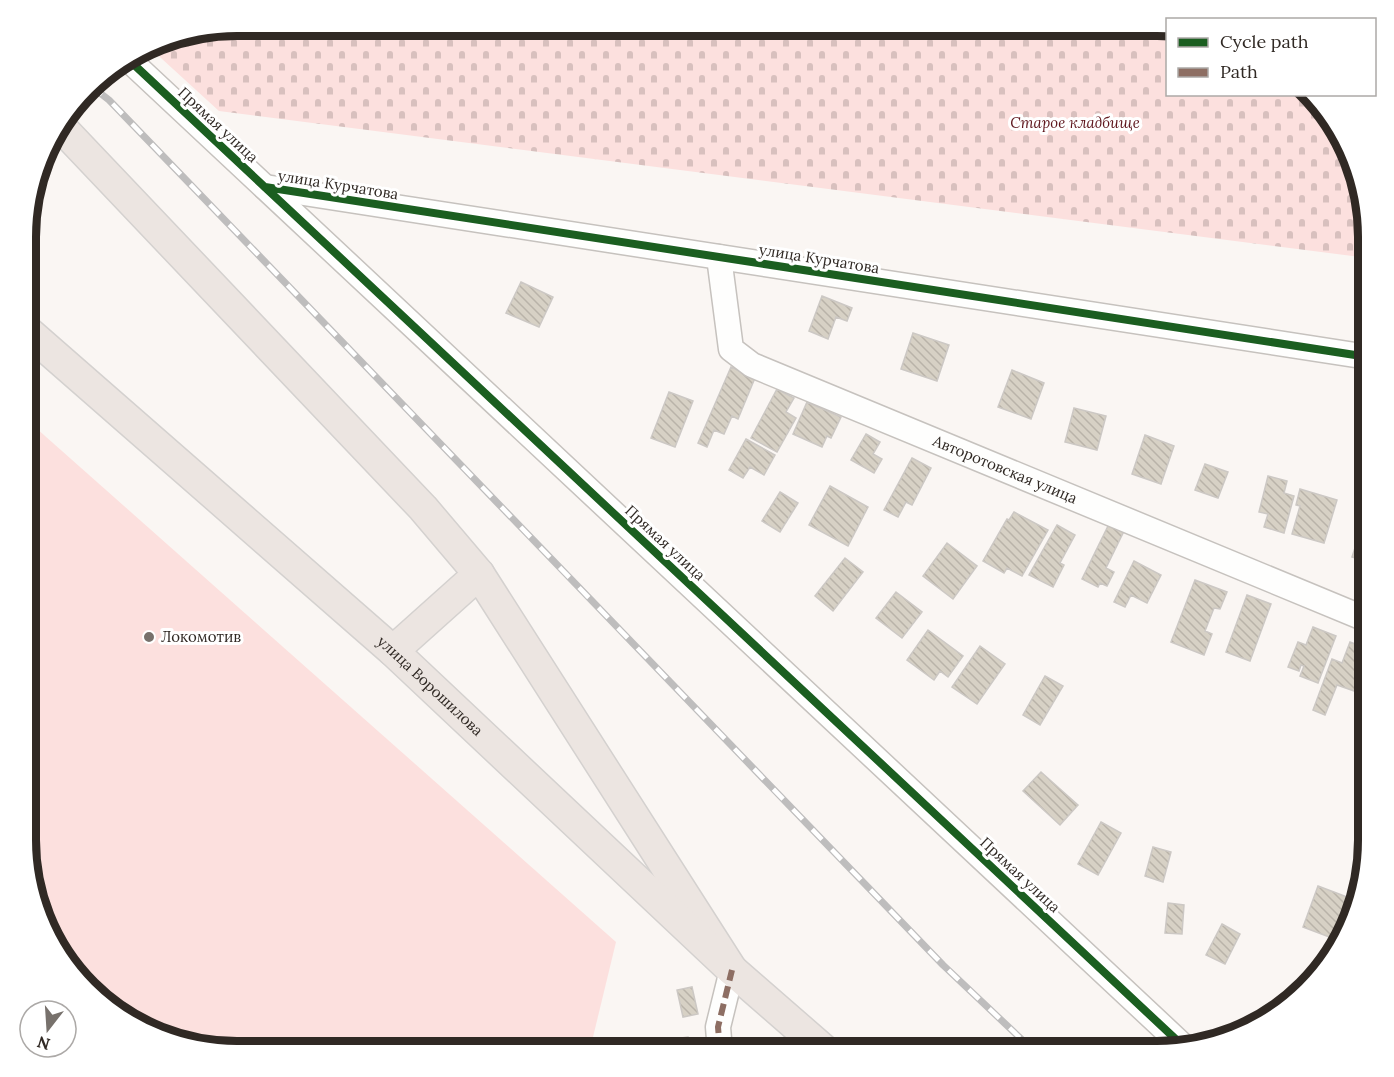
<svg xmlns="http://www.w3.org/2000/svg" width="1394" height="1077" viewBox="0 0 1394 1077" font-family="Lora,serif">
<defs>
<pattern id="cemetery-stones" width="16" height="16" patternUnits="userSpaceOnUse" patternTransform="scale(1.5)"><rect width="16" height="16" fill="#fce0de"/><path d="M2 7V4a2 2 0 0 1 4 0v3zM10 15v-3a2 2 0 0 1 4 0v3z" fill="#d8c0be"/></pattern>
<pattern id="building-back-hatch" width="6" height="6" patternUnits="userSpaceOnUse" patternTransform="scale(1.5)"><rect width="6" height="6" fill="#d7d1c5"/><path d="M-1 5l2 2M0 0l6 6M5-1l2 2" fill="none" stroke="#b9b3a9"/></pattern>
</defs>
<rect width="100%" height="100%" fill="#faf6f3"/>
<!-- green -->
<path fill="#fce0de" d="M27,420L616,942L593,1037L529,1051H224L156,1036L97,999L47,933L26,854Z"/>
<!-- cemetery -->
<path fill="url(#cemetery-stones)" d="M237,26H1167L1168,94L1308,95L1352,156L1368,237V258L219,111L150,48L169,37Z"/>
<!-- building -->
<path fill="url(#building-back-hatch)" stroke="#ccc8c4" stroke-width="1.5" d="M521,282L553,297L539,327L506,313Z
M822,296L852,308L847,321L836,317L828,339L809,331Z
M913,333L949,345L937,381L901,369Z
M731,367L755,378L738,419L732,416L724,434L714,430L707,447L698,443Z
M1012,370L1044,383L1031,419L998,407Z
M777,389L794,398L786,412L796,418L777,452L751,438Z
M669,392L693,401L675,447L651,438Z
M807,402L841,417L831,438L827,436L822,447L793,434Z
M1074,408L1106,416L1097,450L1065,442Z
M866,434L880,442L873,454L882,459L874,473L851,460Z
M1145,435L1174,446L1161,484L1132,474Z
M746,439L775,455L764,475L750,467L743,478L729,470Z
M912,458L931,468L912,505L906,502L898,517L884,510Z
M1205,464L1228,472L1218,498L1195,490Z
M1268,476L1287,481L1284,493L1294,496L1284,533L1264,527L1268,514L1259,512Z
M830,486L868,507L848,546L809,525Z
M1300,489L1337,500L1324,543L1292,534L1300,506L1296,505Z
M780,492L798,503L780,532L762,521Z
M1014,512L1048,530L1022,576L1007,568L1004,573L983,561L1007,519L1009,520Z
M1109,524L1124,531L1106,568L1114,572L1107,586L1100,583L1098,587L1082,579Z
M1057,525L1075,535L1060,563L1064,565L1053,587L1029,575Z
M1361,530L1368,532V562L1352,557Z
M947,543L977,566L953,599L923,576Z
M845,558L863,572L833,611L815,596Z
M1134,561L1161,575L1147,603L1131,595L1125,607L1114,602Z
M1195,580L1227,592L1220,609L1214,608L1205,631L1212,634L1204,655L1171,642Z
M896,592L922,612L902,638L876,618Z
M1247,595L1271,604L1250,661L1226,652Z
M1313,627L1336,636L1318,683L1300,676L1304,666L1301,665L1299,671L1288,667L1298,642L1306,645Z
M928,630L963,656L948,677L940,671L934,680L907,660Z
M1350,642L1368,649V662L1357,692L1337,685L1325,715L1313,710L1332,659L1342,663Z
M980,646L1005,664L977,704L952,687Z
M1045,676L1063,686L1040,725L1023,715Z
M1041,772L1078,805L1060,825L1023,791Z
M1101,822L1121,833L1098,875L1078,864Z
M1153,847L1171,852L1163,882L1145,876Z
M1318,886L1347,897L1332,938L1303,927Z
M1168,903L1184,905L1182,934L1165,933Z
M1222,924L1240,934L1225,964L1206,955Z
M692,987L698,1014L683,1017L677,990Z
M688,1037L689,1051H660L659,1041Z"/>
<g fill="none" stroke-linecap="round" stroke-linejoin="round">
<!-- minor casing -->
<g stroke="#c6c2be" stroke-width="27">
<g id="minor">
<path d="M129,60L1183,1046"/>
<path d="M265,187L1368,357"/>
<path id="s1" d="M719,257L731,349L752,365L1368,620"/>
<path d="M720,1051L718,1027L732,970"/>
</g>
</g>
<!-- major casing -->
<g stroke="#d4d1cf" stroke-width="33">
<g id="major">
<path d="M59,125L423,508L479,574L732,970"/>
<path id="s2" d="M27,331L393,651L732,970L825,1051"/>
<path d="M393,651L479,574"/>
</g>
</g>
<!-- minor -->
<use href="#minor" stroke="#fefefd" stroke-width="24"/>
<!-- major -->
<use href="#major" stroke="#ece5e1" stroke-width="30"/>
<!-- rail casing -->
<g stroke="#bebdbd" stroke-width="7">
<path id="rail" d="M91,86L109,100L943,965L1034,1051"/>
</g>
<!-- rail -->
<use href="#rail" stroke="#fff" stroke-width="4.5" stroke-dasharray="14" stroke-linecap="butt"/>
<!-- quiet -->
<path stroke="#8d6e63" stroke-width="6" stroke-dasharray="12 6" stroke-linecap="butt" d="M720,1051L718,1027L732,970"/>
<!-- cycleway casing -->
<g stroke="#fff" stroke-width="11">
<path id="cycleway" d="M129,60L1183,1046
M265,187L1368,357"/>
</g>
<!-- cycleway -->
<use href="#cycleway" stroke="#1b5e20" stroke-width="8"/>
</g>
<!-- markers -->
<circle fill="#77716c" stroke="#fff" stroke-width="2" cx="149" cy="637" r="6"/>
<g text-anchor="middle" stroke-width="6" stroke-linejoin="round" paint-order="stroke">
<!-- park labels -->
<g font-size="15" font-style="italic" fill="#5e151c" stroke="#fff">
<text x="1075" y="128">Старое кладбище</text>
</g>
<!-- street labels -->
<g font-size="15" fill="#302924" stroke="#fff">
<text transform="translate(218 125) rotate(43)" y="5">Прямая улица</text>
<text transform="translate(338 185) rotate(9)" y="5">улица Курчатова</text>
<text transform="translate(819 259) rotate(9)" y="5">улица Курчатова</text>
<text dy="5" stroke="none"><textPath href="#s1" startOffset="393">Авторотовская улица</textPath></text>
<text transform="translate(665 543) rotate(43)" y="5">Прямая улица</text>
<text dy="5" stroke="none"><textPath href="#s2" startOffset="537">улица Ворошилова</textPath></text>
<text transform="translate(1020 875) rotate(43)" y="5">Прямая улица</text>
</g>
<!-- poi labels -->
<g font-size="15" fill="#302924" stroke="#fff" text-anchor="start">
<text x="161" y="642">Локомотив</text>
</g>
</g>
<!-- crop -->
<path d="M0 0H1394V1077H0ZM237 36H1157A201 201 0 0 1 1358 237V840A201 201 0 0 1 1157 1041H237A201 201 0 0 1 36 840V237A201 201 0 0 1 237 36Z" fill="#fff" fill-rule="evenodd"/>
<path fill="none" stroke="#302924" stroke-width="8" d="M237 36H1157A201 201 0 0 1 1358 237V840A201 201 0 0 1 1157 1041H237A201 201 0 0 1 36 840V237A201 201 0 0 1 237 36Z"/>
<!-- legend -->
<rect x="1166" y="18" width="210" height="78" fill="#ffffff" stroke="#aca9a7" stroke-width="1.5"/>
<rect x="1178" y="38" width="30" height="9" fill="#1b5e20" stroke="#aca9a7" stroke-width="1.5"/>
<text x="1220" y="48" font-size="18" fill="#302924">Cycle path</text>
<rect x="1178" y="68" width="30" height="9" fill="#8d6e63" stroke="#aca9a7" stroke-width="1.5"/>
<text x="1220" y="78" font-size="18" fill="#302924">Path</text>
<!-- north arrow -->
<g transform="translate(48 1029) rotate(197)"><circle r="28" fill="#ffffff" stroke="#aca9a7" stroke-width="1.5"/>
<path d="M0-4.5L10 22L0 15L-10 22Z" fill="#77716c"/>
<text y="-9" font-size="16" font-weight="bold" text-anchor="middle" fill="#302924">N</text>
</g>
</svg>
